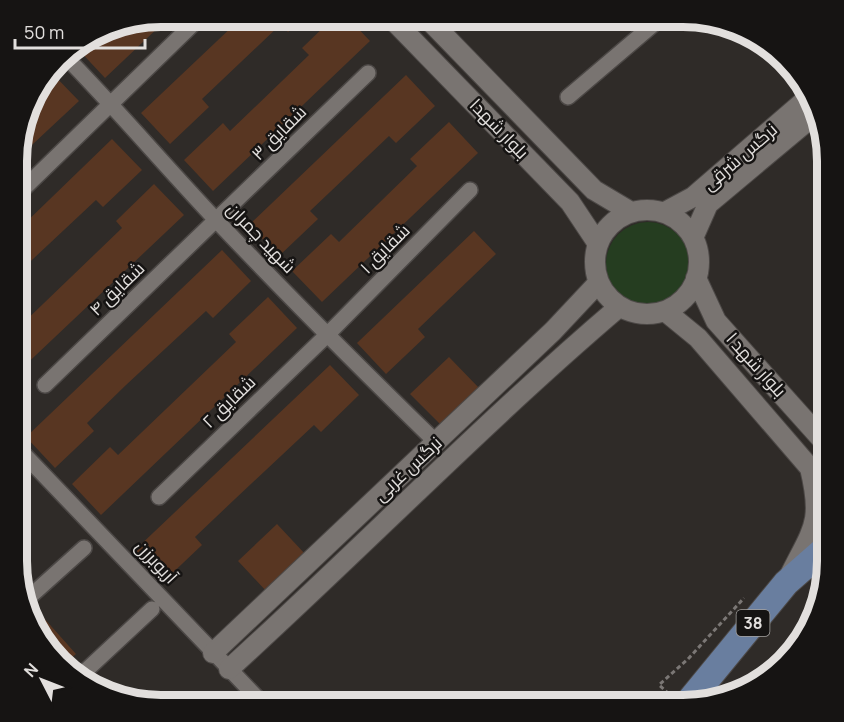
<svg xmlns="http://www.w3.org/2000/svg" width="844" height="722" viewBox="0 0 844 722" font-family="Manrope,Cairo,sans-serif">
<rect width="100%" height="100%" fill="#2f2b28"/>
<!-- green -->
<path fill="#253d20" d="M606 264a42 42 0 1 1 84 0a42 42 0 1 1-84 0Z"/>
<!-- building -->
<path fill="#583622" d="M351,21L370,41L213,191L184,160L223,123L230,131L309,55L302,48L329,22Z
M298,22L288,32L281,24L202,99L209,107L170,144L141,113L236,23Z
M114,24H162L105,78L76,47Z
M50,71L79,101L18,158V141L36,89Z
M406,75L435,106L396,143L389,136L310,211L318,219L279,256L249,225Z
M449,122L478,153L322,302L292,271L331,234L339,242L417,166L410,159Z
M112,139L142,170L103,207L96,200L17,274L18,230Z
M154,184L184,215L17,373V329L122,228L116,221Z
M474,231L496,254L418,329L425,337L386,374L357,343Z
M222,250L251,281L213,318L206,311L126,385L87,423L94,431L55,468L26,437Z
M268,297L297,328L101,515L72,484L110,447L118,455L236,342L229,334Z
M449,357L479,388L440,424L410,394Z
M330,365L359,395L321,432L314,425L235,499L195,537L202,545L163,582L134,551Z
M277,524L306,555L267,592L238,561Z
M43,617L76,654L62,666L32,626Z"/>
<g fill="none" stroke-linecap="round" stroke-linejoin="round">
<!-- minor casing -->
<g stroke="#4c4846" stroke-width="18">
<path id="minor" d="M64,55C117,109 166,167 218,222C289,297 362,370 436,442
M568,97L662,17
M18,194L194,23
M45,385L368,73
M17,447L264,705
M159,497L327,335L470,190
M25,601L84,548
M79,677L152,609"/>
</g>
<!-- tertiary casing -->
<g stroke="#4c4846" stroke-width="22">
<path id="tertiary" d="M429,20L594,190L631,212
M394,21L570,202L598,244
M595 262a52 52 0 1 1 104 0a52 52 0 1 1-104 0Z
M665,212L693,197L810,96
M693,238L708,204L818,112
M696,278L716,321L827,445
M665,311L698,338L810,468L827,476
M790,575C814,527 823,522 810,468
M213,653L553,331L599,282
M229,669C361,549 484,422 619,307"/>
</g>
<!-- primary casing -->
<g stroke="#4c4846" stroke-width="28">
<path id="primary" d="M686,705L786,583L827,547"/>
</g>
<!-- path -->
<path stroke="#7b7775" stroke-width="3" stroke-dasharray="4.5 3" stroke-linecap="butt" d="M669,694L659,685L688,659L744,598"/>
<!-- minor -->
<use href="#minor" stroke="#797471" stroke-width="15"/>
<!-- tertiary -->
<use href="#tertiary" stroke="#797471" stroke-width="20"/>
<!-- primary -->
<use href="#primary" stroke="#697e9f" stroke-width="26"/>
</g>
<g text-anchor="middle" stroke-width="5" stroke-linejoin="round" paint-order="stroke">
<!-- shield labels -->
<rect fill="#161413" stroke="#a5a2a0" stroke-width="1.5" x="736.5" y="610" width="33" height="26" rx="4.5"/>
<g font-size="16" font-weight="bold" fill="#e2dfdd">
<text x="753" y="629">38</text>
</g>
<!-- street labels -->
<g font-size="18" fill="#e2dfdd" stroke="#161413">
<text transform="translate(499 129) rotate(46)" y="6">بلوار شهدا</text>
<text transform="translate(279 133) rotate(-45)" y="6">شقایق ۳</text>
<text transform="translate(740 157) rotate(-41)" y="6">نرگس شرقی</text>
<text transform="translate(261 238) rotate(46)" y="6">شهید چمران</text>
<text transform="translate(385 249) rotate(-45)" y="6">شقایق ۱</text>
<text transform="translate(117 289) rotate(-44)" y="6">شقایق ۴</text>
<text transform="translate(756 365) rotate(48)" y="6">بلوار شهد ا</text>
<text transform="translate(229 402) rotate(-44)" y="6">شقایق ۲</text>
<text transform="translate(408 469) rotate(-43)" y="6">نرگس غربی</text>
<text transform="translate(156 562) rotate(47)" y="6">آریوبرزن</text>
</g>
</g>
<!-- crop -->
<path d="M0 0H844V722H0ZM161 27H683A134 134 0 0 1 817 161V561A134 134 0 0 1 683 695H161A134 134 0 0 1 27 561V161A134 134 0 0 1 161 27Z" fill="#161413" fill-rule="evenodd"/>
<path fill="none" stroke="#e2dfdd" stroke-width="8" d="M161 27H683A134 134 0 0 1 817 161V561A134 134 0 0 1 683 695H161A134 134 0 0 1 27 561V161A134 134 0 0 1 161 27Z"/>
<!-- north arrow -->
<g transform="translate(42 680) rotate(312)" stroke="#161413" stroke-width="4.5" paint-order="stroke">
<path d="M0-4.5L10 22L0 15L-10 22Z" fill="#e2dfdd"/>
<text y="-9" font-size="16" font-weight="bold" text-anchor="middle" fill="#e2dfdd">N</text>
</g>
<!-- scale -->
<path d="M15 39v9h130v-9" fill="none" stroke="#e2dfdd" stroke-width="3"/>
<text x="24" y="39" font-size="18" fill="#e2dfdd" stroke="#161413" stroke-width="4.5" paint-order="stroke">50 m</text>
</svg>
